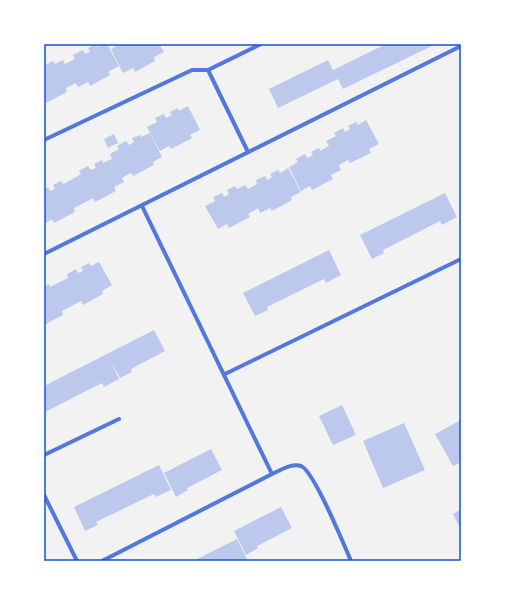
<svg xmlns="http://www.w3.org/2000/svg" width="505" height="605" viewBox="0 0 505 605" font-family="Quicksand,sans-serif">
<rect width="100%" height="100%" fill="#f2f2f2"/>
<!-- building -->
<path fill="#bdc9ec" d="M96,44L97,47L107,44L119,66L108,72L110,75L90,86L88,82L78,87L72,76L76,83L66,88L67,92L46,103L44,99V70L47,69L45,65L53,61L55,64L63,60L65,64L75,59L73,55L83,50L85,54L90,52L88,48Z
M121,44H159L164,52L154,57L155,61L135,72L133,68L123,73L111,49Z
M386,44H436L343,89L338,79L278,108L269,89L328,60L333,70Z
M188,106L200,130L190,135L192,138L171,149L169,146L160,151L147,127L157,122L155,118L164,114L166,118L172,115L170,112L178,108L179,111Z
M366,120L379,144L369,149L371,153L350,163L348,160L339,165L341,170L331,175L333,179L312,190L310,186L301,191L289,167L298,162L296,159L305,154L307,158L313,155L311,152L319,148L320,151L329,146L326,141L336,136L334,133L343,128L345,132L350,129L348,126L356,122L358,125Z
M150,133L162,157L153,162L154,165L133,176L131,173L122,178L124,182L114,187L116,191L95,202L93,198L84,203L74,208L75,212L54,223L52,219L44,224V189L48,187L50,191L55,189L53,185L61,181L63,184L71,180L81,174L79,171L88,166L91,170L96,168L94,164L102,160L103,163L112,159L110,154L119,149L117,146L126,141L129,145L134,142L132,138L140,135L141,137Z
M114,134L118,143L108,148L104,139Z
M288,168L301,192L291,197L292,200L272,211L270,208L260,213L258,208L248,214L250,217L229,228L227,224L218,229L205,206L215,201L213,197L222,193L224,197L229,194L227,190L235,186L237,189L245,185L248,189L257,184L256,180L265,176L267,180L272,177L270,174L278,170L280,173Z
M445,193L457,217L442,225L440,221L383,250L384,253L372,259L360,235Z
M329,250L341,275L326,283L324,279L267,307L268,310L255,316L243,293Z
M99,262L112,285L102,291L103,294L83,305L81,301L62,311L63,315L44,325V286L49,284L50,287L68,278L67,274L76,269L78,273L83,271L81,267L89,263L91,266Z
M154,330L165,351L131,369L132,372L120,378L111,362L119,379L104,387L102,383L45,412L46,414L44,415V386Z
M342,405L356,435L333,445L319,416Z
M461,420V462L453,466L435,434Z
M404,423L425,470L383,488L363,441Z
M211,449L222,470L187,488L188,490L176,497L164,473Z
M159,465L171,490L156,497L154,494L96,522L98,525L85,531L74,507Z
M281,507L292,528L257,546L258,548L246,555L234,531Z
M461,509V530L453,514Z
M237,539L248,561H193Z"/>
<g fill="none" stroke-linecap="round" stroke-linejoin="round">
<!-- minor -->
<path stroke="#5277de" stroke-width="4" d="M208,70L248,152
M44,140L192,70H208L261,44
M142,206L272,474
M44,254L461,46
M225,374L461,259
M44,455L119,419
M44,495L77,561
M102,561L272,474C281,470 292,463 301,466C314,471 344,545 351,561"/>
</g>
<!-- border -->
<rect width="505" height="605" fill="none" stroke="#ffffff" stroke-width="90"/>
<rect x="45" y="45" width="415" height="515" fill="none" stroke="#1d4ed8" stroke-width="1.5"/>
</svg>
